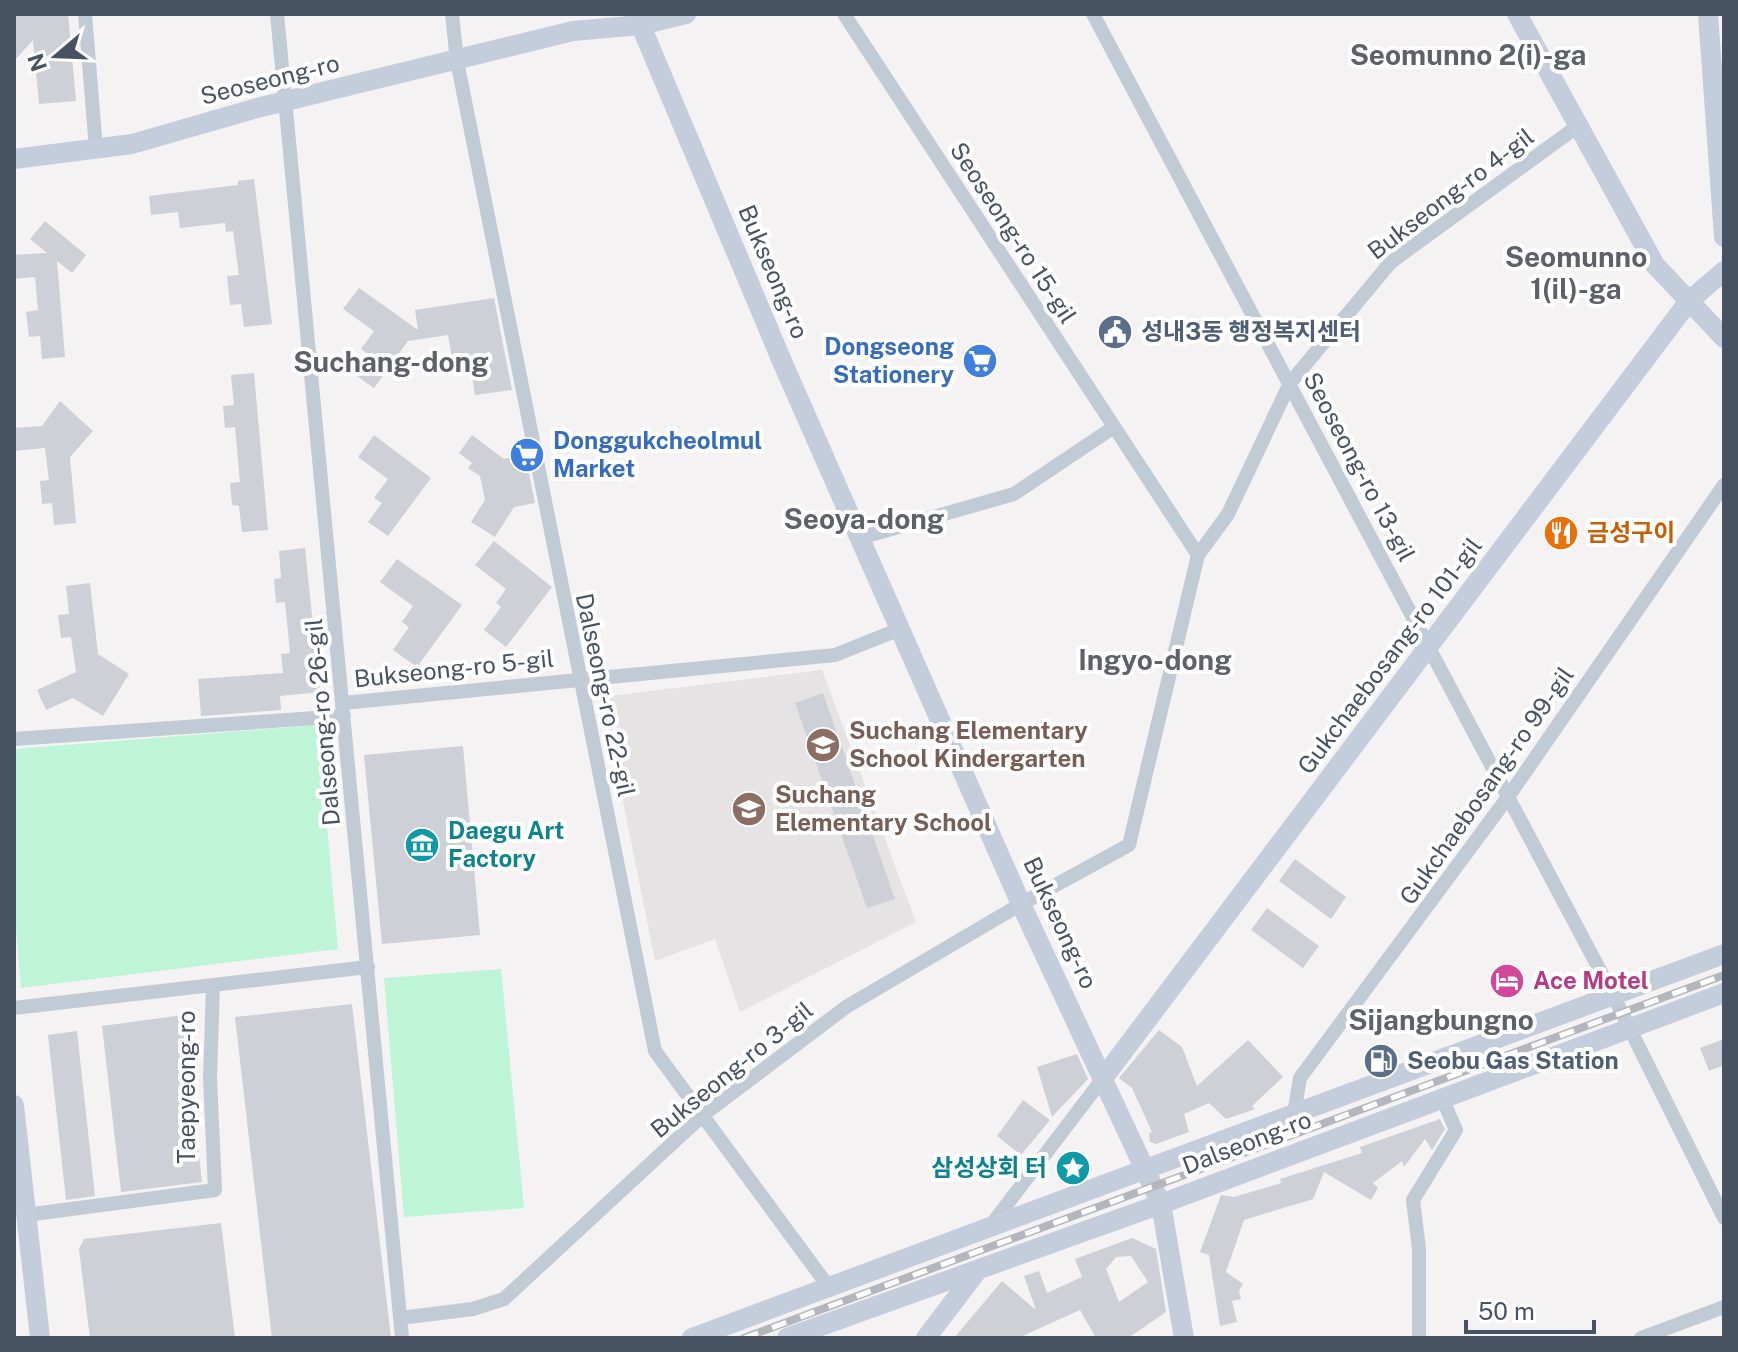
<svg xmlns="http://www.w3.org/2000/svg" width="1738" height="1352" viewBox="0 0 1738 1352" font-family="'Public Sans','Noto Sans KR',sans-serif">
<rect width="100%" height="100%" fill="#f4f2f2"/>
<!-- education -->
<path fill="#e5e3e3" d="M822,670L916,922L740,1012L715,939L655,961L602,697Z"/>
<!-- green -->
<path fill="#bdf5d6" d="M318,725L338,949L21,988L14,905V749Z
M501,969L524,1208L404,1217L384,978Z"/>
<!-- building -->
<path fill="#cdd0d7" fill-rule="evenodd" d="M14,14H68L76,101L39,104L33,40L14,61Z
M254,179L272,324L244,327L241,304L230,305L227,276L239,275L233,231L226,232L225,223L180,228L178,212L151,215L149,196L238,185V181Z
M45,221L86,255L72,273L57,261L65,357L42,359L40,336L29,337L26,312L38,310L35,277L14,279V255L47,253L30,239Z
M359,288L418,330L415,310L494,298L512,390L475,395L469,356L452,358L448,335L408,341L374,388L354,374L368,354L361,349L374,331L343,309Z
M254,373L268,530L242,532L239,506L232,505L230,483L240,482L235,427L225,428L223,406L234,405L231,375Z
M60,401L93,431L70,457L76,523L54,525L52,503L42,504L40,481L49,480L45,448L14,451V428L42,426Z
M374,435L431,478L388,536L368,522L382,503L374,498L388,479L358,457Z
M472,435L504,459L519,455L523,471L528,469L535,503L514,507L495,537L471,522L485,500L480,476L468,468L472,463L459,453Z
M494,541L552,587L506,647L484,630L501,607L496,603L506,589L475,565Z
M305,548L320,692L280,696L281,710L201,716L198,679L283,673L281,654L290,653L285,602L276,603L274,579L281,578L279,551Z
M397,559L462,605L417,667L393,650L409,627L402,622L413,606L380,582Z
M90,583L98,654L129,674L103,716L73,698L46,710L37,690L76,672L71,637L61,638L58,615L69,614L66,586Z
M823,693L895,899L867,908L795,703Z
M463,746L480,935L382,944L364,755Z
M1295,859L1346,897L1331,919L1279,881Z
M1267,908L1319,946L1303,968L1251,930Z
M352,1004L391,1338H272L235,1017Z
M183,1015L202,1182L121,1192L102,1026Z
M1159,1030L1182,1047L1197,1086L1248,1040L1283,1077L1252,1106L1255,1109L1226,1119L1209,1103L1184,1114L1189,1132L1156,1144L1150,1142L1149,1133L1152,1132L1132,1088L1119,1078Z
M77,1031L95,1196L66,1200L48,1035Z
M1724,1039V1065L1709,1071L1700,1048Z
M1077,1054L1088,1079L1052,1117L1037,1067Z
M1023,1100L1050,1120L1021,1155L997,1136Z
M1440,1119L1445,1129L1432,1150L1425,1139L1404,1167L1402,1161L1373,1183L1378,1188L1371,1200L1324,1172L1313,1199L1244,1220L1226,1272L1243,1284L1239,1291L1241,1299L1232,1301L1237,1322L1220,1326L1209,1255L1200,1252L1221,1195L1234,1197L1281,1183L1280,1179L1362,1153L1360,1147Z
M221,1223L235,1338H90L79,1249L84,1239Z
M1132,1238L1156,1249L1166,1312L1128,1338H1096L1080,1310L1018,1338H954L1002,1281L1036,1310L1024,1276L1039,1271L1047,1293L1082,1277L1075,1259ZM1131,1256L1148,1282L1119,1302L1106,1269L1116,1257Z"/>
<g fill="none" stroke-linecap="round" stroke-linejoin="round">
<!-- street -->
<path stroke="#c1cbd5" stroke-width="14" d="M85,14L96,149
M277,14L402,1338
M452,14L457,61L655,1051L828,1286
M844,14L1198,555
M1093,14L1612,993L1724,1218
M860,538L1014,494L1114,427
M343,703L835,655L900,629
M14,739L344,716
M14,1008L368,967
M1294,1114L1300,1078L1508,797L1724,485
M26,1215L215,1190L210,1078L213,985
M992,1224L1104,1077
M400,1318L473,1309L504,1299L703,1115L846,1007L1021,904L1129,845L1198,555L1228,514L1290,383L1391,262L1578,126
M1419,1338V1249L1413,1200L1456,1130L1441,1096
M1641,1338L1724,1307"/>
<!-- secondary -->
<path stroke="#c3cddc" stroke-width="20" d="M636,14L784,366L1021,904L1161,1204L1184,1338
M1517,14L1655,265L1724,338
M1708,14L1724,237
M14,159L132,144L257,108L573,31L641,25L686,14
M1104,1077L1689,301L1724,271
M14,1105L40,1338
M692,1338L1724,954
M787,1338L1161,1204L1724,993
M926,1338L977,1271"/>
<!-- rail casing -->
<g stroke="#b3b6bd" stroke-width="8">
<path id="rail" d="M744,1338L1724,975"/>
</g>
<!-- rail -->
<use href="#rail" stroke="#fff" stroke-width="5" stroke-dasharray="15" stroke-linecap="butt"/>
</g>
<!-- icons -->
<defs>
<g id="civic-disc" transform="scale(1.8)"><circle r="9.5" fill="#5c6f8a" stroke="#fff"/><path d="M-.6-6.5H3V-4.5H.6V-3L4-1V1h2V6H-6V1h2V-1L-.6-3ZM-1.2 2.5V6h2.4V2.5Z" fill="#fff"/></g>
<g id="supermarket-disc" transform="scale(1.8)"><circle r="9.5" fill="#3f7fe0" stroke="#fff"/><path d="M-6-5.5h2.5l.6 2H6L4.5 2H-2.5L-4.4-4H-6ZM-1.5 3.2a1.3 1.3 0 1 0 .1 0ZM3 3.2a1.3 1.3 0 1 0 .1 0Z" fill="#fff"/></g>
<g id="restaurant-disc" transform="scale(1.8)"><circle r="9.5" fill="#e8710a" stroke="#fff"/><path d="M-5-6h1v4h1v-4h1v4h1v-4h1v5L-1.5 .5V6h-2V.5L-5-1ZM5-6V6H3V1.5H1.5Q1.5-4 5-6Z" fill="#fff"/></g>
<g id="school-disc" transform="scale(1.8)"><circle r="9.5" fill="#8d6e63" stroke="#fff"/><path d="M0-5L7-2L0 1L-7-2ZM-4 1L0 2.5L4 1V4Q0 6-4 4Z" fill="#fff"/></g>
<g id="museum-disc" transform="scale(1.8)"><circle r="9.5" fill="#0f9aa8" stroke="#fff"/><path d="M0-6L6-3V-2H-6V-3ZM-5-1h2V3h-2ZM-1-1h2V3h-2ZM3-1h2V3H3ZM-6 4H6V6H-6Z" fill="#fff"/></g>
<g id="hotel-disc" transform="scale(1.8)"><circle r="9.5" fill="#d1479c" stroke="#fff"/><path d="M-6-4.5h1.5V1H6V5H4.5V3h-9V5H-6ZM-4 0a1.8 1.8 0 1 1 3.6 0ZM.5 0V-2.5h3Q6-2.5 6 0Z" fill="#fff"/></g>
<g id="fuel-disc" transform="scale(1.8)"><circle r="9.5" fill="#5c6f8a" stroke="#fff"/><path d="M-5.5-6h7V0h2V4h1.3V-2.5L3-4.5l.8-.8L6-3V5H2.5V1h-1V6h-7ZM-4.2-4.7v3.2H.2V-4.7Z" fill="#fff"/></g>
<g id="sight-disc" transform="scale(1.8)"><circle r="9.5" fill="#0f9aa8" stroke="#fff"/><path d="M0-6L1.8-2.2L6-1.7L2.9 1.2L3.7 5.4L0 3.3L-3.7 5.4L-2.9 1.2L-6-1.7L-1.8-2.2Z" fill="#fff"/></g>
</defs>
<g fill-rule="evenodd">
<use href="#civic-disc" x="1115" y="332"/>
<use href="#supermarket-disc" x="980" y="361"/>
<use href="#supermarket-disc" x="527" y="455"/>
<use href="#restaurant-disc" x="1561" y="533"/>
<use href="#school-disc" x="823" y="745"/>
<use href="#school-disc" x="749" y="809"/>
<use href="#museum-disc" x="422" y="845"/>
<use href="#hotel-disc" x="1507" y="981"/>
<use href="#fuel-disc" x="1381" y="1061"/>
<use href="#sight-disc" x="1073" y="1168"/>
</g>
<g text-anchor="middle" stroke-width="8" stroke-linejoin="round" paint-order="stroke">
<!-- street labels -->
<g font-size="24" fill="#475362" stroke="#fff">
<text transform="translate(270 80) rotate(-14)" y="8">Seoseong-ro</text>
<text transform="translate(1451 194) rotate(-37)" y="8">Bukseong-ro 4-gil</text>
<text transform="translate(1013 233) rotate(57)" y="8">Seoseong-ro 15-gil</text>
<text transform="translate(773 272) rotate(67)" y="8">Bukseong-ro</text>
<text transform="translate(1359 467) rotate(62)" y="8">Seoseong-ro 13-gil</text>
<text transform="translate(1390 656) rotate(-53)" y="8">Gukchaebosang-ro 101-gil</text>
<text transform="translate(454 669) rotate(-6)" y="8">Bukseong-ro 5-gil</text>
<text transform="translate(605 695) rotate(78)" y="8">Dalseong-ro 22-gil</text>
<text transform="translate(323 722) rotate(-95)" y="8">Dalseong-ro 26-gil</text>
<text transform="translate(1487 786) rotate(-55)" y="8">Gukchaebosang-ro 99-gil</text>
<text transform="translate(1060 923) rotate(65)" y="8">Bukseong-ro</text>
<text transform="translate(732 1070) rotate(-39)" y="8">Bukseong-ro 3-gil</text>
<text transform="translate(187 1087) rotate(-90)" y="8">Taepyeong-ro</text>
<text transform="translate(1247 1143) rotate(-21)" y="8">Dalseong-ro</text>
</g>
<!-- service labels -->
<g font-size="24" font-weight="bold" fill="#4e5e75" stroke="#fff" text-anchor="start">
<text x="1141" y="340">성내3동 행정복지센터</text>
<text x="1407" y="1069">Seobu Gas Station</text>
</g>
<!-- shop labels -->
<g font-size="24" font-weight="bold" fill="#366cbe" stroke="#fff" text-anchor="end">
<text x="954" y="355">Dongseong<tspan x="954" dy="28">Stationery</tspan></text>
<text x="553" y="449" text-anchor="start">Donggukcheolmul<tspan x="553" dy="28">Market</tspan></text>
</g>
<!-- food labels -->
<g font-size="24" font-weight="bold" fill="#c56008" stroke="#fff" text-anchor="start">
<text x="1587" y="541">금성구이</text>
</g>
<!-- education labels -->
<g font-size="24" font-weight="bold" fill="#785e54" stroke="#fff" text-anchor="start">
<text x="849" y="739">Suchang Elementary<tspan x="849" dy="28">School Kindergarten</tspan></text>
<text x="775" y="803">Suchang<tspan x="775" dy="28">Elementary School</tspan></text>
</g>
<!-- culture labels -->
<g font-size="24" font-weight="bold" fill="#0d838f" stroke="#fff" text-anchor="start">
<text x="448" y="839">Daegu Art<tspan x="448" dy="28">Factory</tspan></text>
<text x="1047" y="1176" text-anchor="end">삼성상회 터</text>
</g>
<!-- hotel labels -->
<g font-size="24" font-weight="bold" fill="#b23c85" stroke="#fff" text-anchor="start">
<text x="1533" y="989">Ace Motel</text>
</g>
<!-- quarter labels -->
<g font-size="28" font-weight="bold" fill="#5d6168" stroke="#fff">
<text x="1468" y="65">Seomunno 2(i)-ga</text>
<text x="1576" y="267">Seomunno<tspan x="1576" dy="32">1(il)-ga</tspan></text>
<text x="391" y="372">Suchang-dong</text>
<text x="864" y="529">Seoya-dong</text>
<text x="1155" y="670">Ingyo-dong</text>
<text x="1441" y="1030">Sijangbungno</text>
</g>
</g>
<!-- border -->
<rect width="1738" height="1352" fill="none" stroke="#475362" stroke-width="32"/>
<!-- north arrow -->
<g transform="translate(56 56) rotate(251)" stroke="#ffffff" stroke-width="6" paint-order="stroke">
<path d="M0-6L14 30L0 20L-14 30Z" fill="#475362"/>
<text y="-12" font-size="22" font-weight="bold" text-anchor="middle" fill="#475362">N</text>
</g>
<!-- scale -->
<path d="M1466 1320v12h128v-12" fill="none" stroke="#475362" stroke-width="4"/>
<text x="1478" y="1320" font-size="24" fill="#475362" stroke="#ffffff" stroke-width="6" paint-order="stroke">50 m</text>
</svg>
